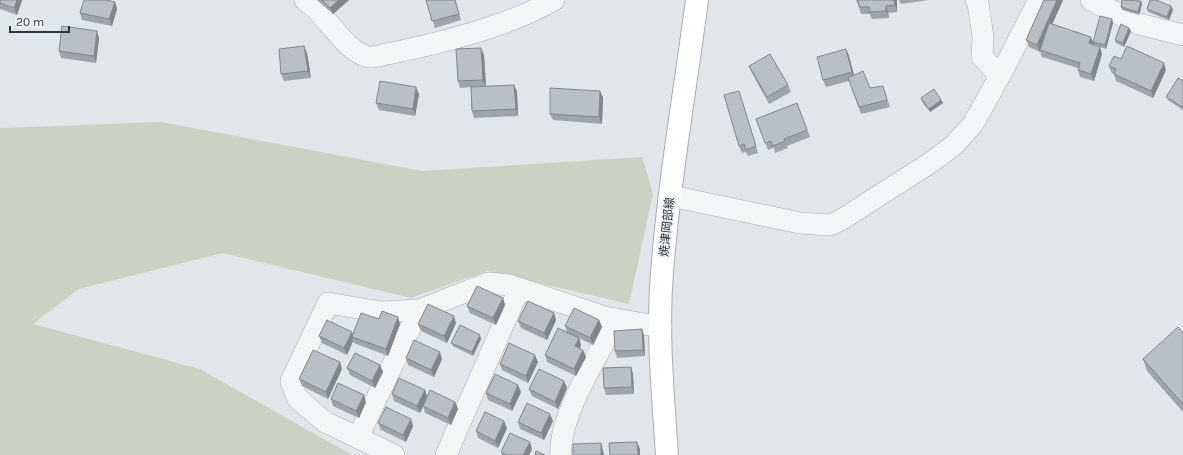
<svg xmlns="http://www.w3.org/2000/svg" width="1183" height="455" viewBox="0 0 1183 455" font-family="Karla,'Noto Sans JP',sans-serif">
<rect width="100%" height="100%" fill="#e0e6e9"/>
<!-- green -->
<path fill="#cad3c2" d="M161,122L422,171L642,157L653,194L629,304L487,271L411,298L223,253L79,289L33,324L200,369L352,455H0V128Z"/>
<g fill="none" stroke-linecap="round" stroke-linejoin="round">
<!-- street casing -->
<g stroke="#a5aeb3" stroke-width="22">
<path id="street" d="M305,0C329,15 341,49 368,57C374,58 385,54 392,53C441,43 511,25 554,0
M976,0L978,3L983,37L982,57L1000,76
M1091,0L1139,24L1183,35
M671,196L800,223L830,225L841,220L933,161L954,145L973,124L1003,70L1039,0
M358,437L419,310
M394,455L325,422L297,398L291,381L328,303L381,312L419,310L488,283L509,285L605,317L661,327
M446,455L519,289
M561,455C558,417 599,354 617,319"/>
</g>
<!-- secondary casing -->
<g stroke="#a5aeb3" stroke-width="24">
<path id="secondary" d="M667,455C663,395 657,333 662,273C669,182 685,91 697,0"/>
</g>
<!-- street -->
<use href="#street" stroke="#f3f6f7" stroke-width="21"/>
<!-- secondary -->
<use href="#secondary" stroke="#fff" stroke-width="22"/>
</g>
<!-- wall -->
<path fill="#9ea5aa" d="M0,0H22L17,15L0,9Z
M317,0H349L333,14Z
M426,0H455L461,20L435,28Z
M856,0H897V12L888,13L889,18L872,19L870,14H861L859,7L858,3H857Z
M899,0H929L901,4Z
M1044,0H1063L1052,24L1093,42L1112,19L1113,23L1106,49L1100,47L1102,54L1094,81L1080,77L1078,70V68L1042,57L1040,51V52L1029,47L1026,40Z
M1141,1L1142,4L1139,15L1122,10L1121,7Z
M115,2L117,9L112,26L82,20L80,13Z
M1171,6L1173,10L1169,20L1148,12L1147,9Z
M1131,31L1124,47L1116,43L1115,40Z
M99,38L96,63L61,58L59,51Z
M846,49L849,56L854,75L870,88L883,86L890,107L861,114L849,81L826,87L823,80Z
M307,53L311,78L284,81L281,74Z
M484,55L486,86L514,85L517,92L518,116L474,118L472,111L471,87L460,88L458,81Z
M1121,59L1166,70L1153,98L1116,81L1114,74L1112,73L1109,66Z
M749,66L788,85L791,92L769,104L752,73Z
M1183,81V110L1168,100L1166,97Z
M600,91L603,98L602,124L553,120L550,114Z
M419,94L415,116L379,110L376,103Z
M741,98L758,153L748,156L746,152L742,153L739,146Z
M921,98L941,100L943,103L930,112L922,102Z
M797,103L810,137L787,146L788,148L775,153L774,148L768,150L756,119Z
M503,298L505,305L496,325L470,313L467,306Z
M554,313L556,320L547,340L521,328L518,321Z
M379,319L400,324L388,356L354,343L353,341L347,355L322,343L319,336L352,332L353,334Z
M599,320L602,327L593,345L579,338L581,345L580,348L586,357L576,376L547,362L545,355L567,332L565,326Z
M456,323L447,343L421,331L418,324Z
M642,329L644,336L645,356L617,358L615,351Z
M1183,333V412L1147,371L1143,359Z
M481,339L473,356L453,346L451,343Z
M406,358L442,359L434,377L408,365Z
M538,362L528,383L502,370L500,364Z
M380,365L383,372L375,388L350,375L347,368Z
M631,367L633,374L634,394L606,395L604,388Z
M342,369L328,399L302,386L299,379Z
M564,381L567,388L558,409L532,396L529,389Z
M425,390L427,397L455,402L458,409L451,425L425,413L423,406L420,413L394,401L392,394Z
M521,392L512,411L488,400L486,393Z
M331,399L366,402L359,418L333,406Z
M553,421L544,440L520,429L518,422Z
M378,423L413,426L406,442L381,430Z
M507,428L498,448L478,438L476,431Z
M532,449L529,455H502L501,452Z"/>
<!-- shaded-wall -->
<path fill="#81868b" d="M17,0H22L17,15L14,8Z
M339,0H349L333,14L330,8Z
M894,0H897V12L895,5Z
M1057,0H1063L1040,52L1037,45Z
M1141,1L1142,4L1139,15L1138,12Z
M115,2L117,9L112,26L109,19Z
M886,6L888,13L889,18L886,11Z
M1171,6L1173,10L1169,20L1167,17Z
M1112,19L1113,23L1106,49L1105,45Z
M1129,28L1131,31L1124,47L1123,43Z
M97,31L99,38L96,63L94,56Z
M1091,37L1094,44L1092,50L1089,43Z
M304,46L307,53L311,78L308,71Z
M1100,47L1102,54L1094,81L1091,74Z
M481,48L484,55L486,87L483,80Z
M846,49L849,56L855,79L852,72Z
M1164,63L1166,70L1153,98L1151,91Z
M514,85L517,92L518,116L516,109Z
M416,87L419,94L415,116L413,109Z
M600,91L603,98L602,124L599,117Z
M941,100L943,103L930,112L929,109Z
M503,298L505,305L496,325L493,318Z
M554,313L556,320L547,340L544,333Z
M454,316L456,323L447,343L444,336Z
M398,317L400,324L388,356L386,349Z
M599,320L602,327L593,345L590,338Z
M642,329L644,336L645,356L643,350Z
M352,332L354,337H352L353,341L347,355L344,348Z
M480,335L481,339L473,356L472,352Z
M579,338L581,345L577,353L575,346Z
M583,350L586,357L576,376L574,369Z
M440,352L442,359L434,377L431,370Z
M535,355L538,362L528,383L526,376Z
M340,362L342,369L328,399L326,392Z
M380,365L383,372L375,388L372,381Z
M631,367L633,374L634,394L632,387Z
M564,381L567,388L558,409L555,402Z
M518,385L521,392L512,411L510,404Z
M425,390L427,397L420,413L417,406Z
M364,395L366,402L359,418L356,411Z
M455,402L458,409L451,425L448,418Z
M550,414L553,421L544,440L541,433Z
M411,419L413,426L406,442L403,435Z
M504,421L507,428L498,448L495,441Z
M530,442L532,449L529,455H523Z
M637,442L640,449V455H638Z
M601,443L603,450L604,455H601Z"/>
<!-- building -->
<path fill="#b8c0c6" stroke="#81868b" d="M0,0H17L14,8L0,3Z
M84,0H106L115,2L109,19L80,13Z
M322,0H339L330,8Z
M426,0H455L459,14L432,21Z
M858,0H894L895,5L886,6V11L870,12L869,7H859Z
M1044,0H1057L1037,45L1026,40Z
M1122,0L1141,1L1138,12L1121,7Z
M1150,0H1156L1171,6L1167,17L1147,9Z
M1100,16L1112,19L1105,45L1093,42Z
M1049,23L1091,37L1089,43L1100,47L1091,74L1078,70L1080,63L1040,50Z
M1121,24L1129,28L1123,43L1115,40Z
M62,26L97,31L94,56L59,51Z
M304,46L308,71L281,74L279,49Z
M1127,46L1164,63L1151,91L1114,74L1116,69L1109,66L1114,56L1121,59Z
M481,48L483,80L458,81L456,49Z
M846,49L852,72L823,80L817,57Z
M770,54L788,85L767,97L749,66Z
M863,71L870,88L883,86L887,100L859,107L848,78Z
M1178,78L1183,81V105L1182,107L1166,97Z
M380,81L416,87L413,109L376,103Z
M514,85L516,109L472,111L471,87Z
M550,88L600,91L599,117L550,114Z
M934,89L941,100L929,109L921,98Z
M739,91L756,146L746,150L744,144L739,146L724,95Z
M797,103L807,130L784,139L785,141L773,146L771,141L765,143L756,119Z
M477,286L503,298L493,318L467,306Z
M528,301L554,313L544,333L518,321Z
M428,304L454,316L444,336L418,324Z
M574,308L599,320L590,338L565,326Z
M382,311L398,317L386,349L352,337L361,313L379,319Z
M327,320L352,332L344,348L319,336Z
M460,325L480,335L472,352L451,343Z
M1178,327L1183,333V404L1143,359Z
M558,328L579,338L575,346L583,350L574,369L545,355Z
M642,329L643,350L615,351L614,331Z
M414,340L440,352L431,370L406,358Z
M509,343L535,355L526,376L500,364Z
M313,350L340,362L326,392L299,379Z
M355,353L380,365L372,381L347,368Z
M631,367L632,387L604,388L603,368Z
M539,369L564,381L555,402L529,389Z
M495,374L518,385L510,404L486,393Z
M399,378L425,390L417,406L392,394Z
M338,383L364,395L356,411L331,399Z
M430,390L455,402L448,418L423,406Z
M527,403L550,414L541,433L518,422Z
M386,407L411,419L403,435L378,423Z
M485,412L504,421L495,441L476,431Z
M510,433L530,442L523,455H507L501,452Z
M637,442L638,455H610L609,443Z
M601,443V455H573V444Z
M536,451L545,455H535Z"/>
<g text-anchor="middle" stroke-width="3.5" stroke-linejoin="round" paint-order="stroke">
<!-- street labels -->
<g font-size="12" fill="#293740" stroke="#f0f4f6">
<text transform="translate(667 227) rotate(-84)" y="4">焼津岡部線</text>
</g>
</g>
<!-- scale -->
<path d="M10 26v6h59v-6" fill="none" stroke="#293740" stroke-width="2"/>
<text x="16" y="26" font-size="12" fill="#293740" stroke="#f0f4f6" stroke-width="3" paint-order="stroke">20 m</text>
</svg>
